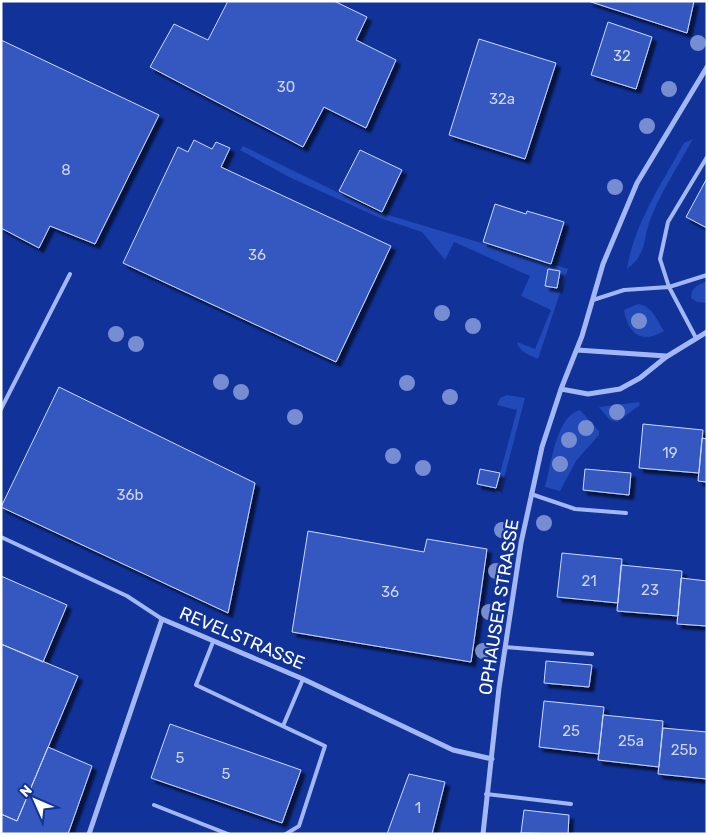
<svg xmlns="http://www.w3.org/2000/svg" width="708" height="835" viewBox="0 0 708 835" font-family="Rubik,sans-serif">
<defs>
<filter id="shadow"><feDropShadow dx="4.5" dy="4.5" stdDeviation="1" flood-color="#0009"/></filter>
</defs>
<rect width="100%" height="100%" fill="#103299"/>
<!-- green -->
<path fill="#2249b8" d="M693,139C679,164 663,189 652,215C642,238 649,252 627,269C634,224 662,183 684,143Z
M243,146L378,212L568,269L538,359C529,355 519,352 517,342L535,349L551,310L521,296L530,276L454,242L445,260L422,232L380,218L289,177L240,150Z
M707,281V303L697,302L691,298C691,287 698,285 707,281Z
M638,304C652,306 657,320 664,331C641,345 628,333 624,310Z
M507,395L525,398L500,494L495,492L517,410L497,405L500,398Z
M639,402L640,405L617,422L610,420L599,407Z
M580,410L599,431V435L576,461L560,491L545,487C551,466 556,415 580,410Z"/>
<!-- building -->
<path fill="#3458c0" stroke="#cad8fe" filter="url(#shadow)" d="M228,1H334L367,17L356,40L396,60L366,128L324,107L303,147L150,67L174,24L208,40Z
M588,1H694L687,33Z
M608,22L652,37L636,89L591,75Z
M479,39L556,63L525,159L449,135Z
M1,40L159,115L95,244L50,226L39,248L1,228Z
M194,140L212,149L216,142L230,148L221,167L391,246L336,362L123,263L178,147L188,152Z
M360,150L402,170L382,212L339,191Z
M707,178V228L686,217Z
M495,204L526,214L527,211L564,222L551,264L483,242Z
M548,269L560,271L557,288L545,286Z
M59,387L255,483L228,613L1,507Z
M643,424L703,430L699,473L639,468Z
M702,438L707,439V482L698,481Z
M480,469L500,473L496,488L477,484Z
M585,469L631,473L629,495L583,490Z
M308,531L424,552L427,539L487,549L471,662L292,632Z
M562,553L622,559L618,603L557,597Z
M621,565L682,571L678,616L617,611Z
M1,576L67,605L43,662L1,644Z
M681,578L707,581V626L677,624Z
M1,644L78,676L17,821L1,814Z
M546,661L592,665L589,687L544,683Z
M544,701L604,707L599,754L539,747Z
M603,715L663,721L659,767L598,760Z
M170,724L301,770L282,823L151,778Z
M663,728L707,732V779L658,774Z
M48,747L92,766L68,834H1V814L17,821Z
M409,774L445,782L432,834H387Z
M524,810L569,815L568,834L521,833Z"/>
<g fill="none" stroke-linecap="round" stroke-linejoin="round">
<!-- lane -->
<path stroke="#a2b7f4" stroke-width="4" d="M593,300L624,290L669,287L707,275
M696,338L669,287L660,259L668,222L707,157
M1,409L70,274
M531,494L575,509L626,513
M1,537L127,596L162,619
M213,642L196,685L325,746L299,826L286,834
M505,647L592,654
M283,726L303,679
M486,794L571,804
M154,805L228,834"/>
<!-- street -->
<path stroke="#a2b7f4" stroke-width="5" d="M577,350L666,356
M561,389L588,394L620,389L640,378L666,357L707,332
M89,834L162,619L303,679L453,750L492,759
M483,834L499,688L521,543L542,447L561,389L582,336L603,264L637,183L707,67"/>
</g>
<!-- trees -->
<g fill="#768dd1">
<circle cx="698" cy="43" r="8"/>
<circle cx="669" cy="89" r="8"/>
<circle cx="647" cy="126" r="8"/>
<circle cx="615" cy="187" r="8"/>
<circle cx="442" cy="313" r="8"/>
<circle cx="639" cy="321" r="8"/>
<circle cx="473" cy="326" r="8"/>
<circle cx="116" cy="334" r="8"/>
<circle cx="136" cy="344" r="8"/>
<circle cx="221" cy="382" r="8"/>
<circle cx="407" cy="383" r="8"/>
<circle cx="241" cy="392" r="8"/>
<circle cx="450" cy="397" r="8"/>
<circle cx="617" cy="412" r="8"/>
<circle cx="295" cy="417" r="8"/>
<circle cx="586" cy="428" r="8"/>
<circle cx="569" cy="440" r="8"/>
<circle cx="393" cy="456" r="8"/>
<circle cx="560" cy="464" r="8"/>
<circle cx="423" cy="468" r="8"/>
<circle cx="544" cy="523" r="8"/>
<circle cx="502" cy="530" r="8"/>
<circle cx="496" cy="571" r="8"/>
<circle cx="489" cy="612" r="8"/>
<circle cx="483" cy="651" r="8"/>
</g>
<g text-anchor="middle" stroke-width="4.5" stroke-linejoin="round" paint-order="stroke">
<!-- number labels -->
<g font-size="15" fill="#ccd5ef">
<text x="622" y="61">32</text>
<text x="286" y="92">30</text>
<text x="502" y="104">32a</text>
<text x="66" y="175">8</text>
<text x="257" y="260">36</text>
<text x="670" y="458">19</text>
<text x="130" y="500">36b</text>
<text x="589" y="586">21</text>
<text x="650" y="595">23</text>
<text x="390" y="597">36</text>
<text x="571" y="736">25</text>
<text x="631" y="746">25a</text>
<text x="684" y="755">25b</text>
<text x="180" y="763">5</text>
<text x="226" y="779">5</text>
<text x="418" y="813">1</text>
</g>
<!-- street labels -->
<g font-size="18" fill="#fff" stroke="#103299">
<text transform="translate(499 607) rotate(-81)" y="6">OPHAUSER STRASSE</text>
<text transform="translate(242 638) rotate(23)" y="6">REVELSTRASSE</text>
</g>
</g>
<!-- border -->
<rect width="708" height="835" fill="none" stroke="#ffffff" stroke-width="5"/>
<!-- north arrow -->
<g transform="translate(35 800) rotate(315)" stroke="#103299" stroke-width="4" paint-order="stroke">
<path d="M0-4L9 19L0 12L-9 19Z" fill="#ffffff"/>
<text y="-8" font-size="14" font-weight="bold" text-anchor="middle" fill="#ffffff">N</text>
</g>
</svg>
